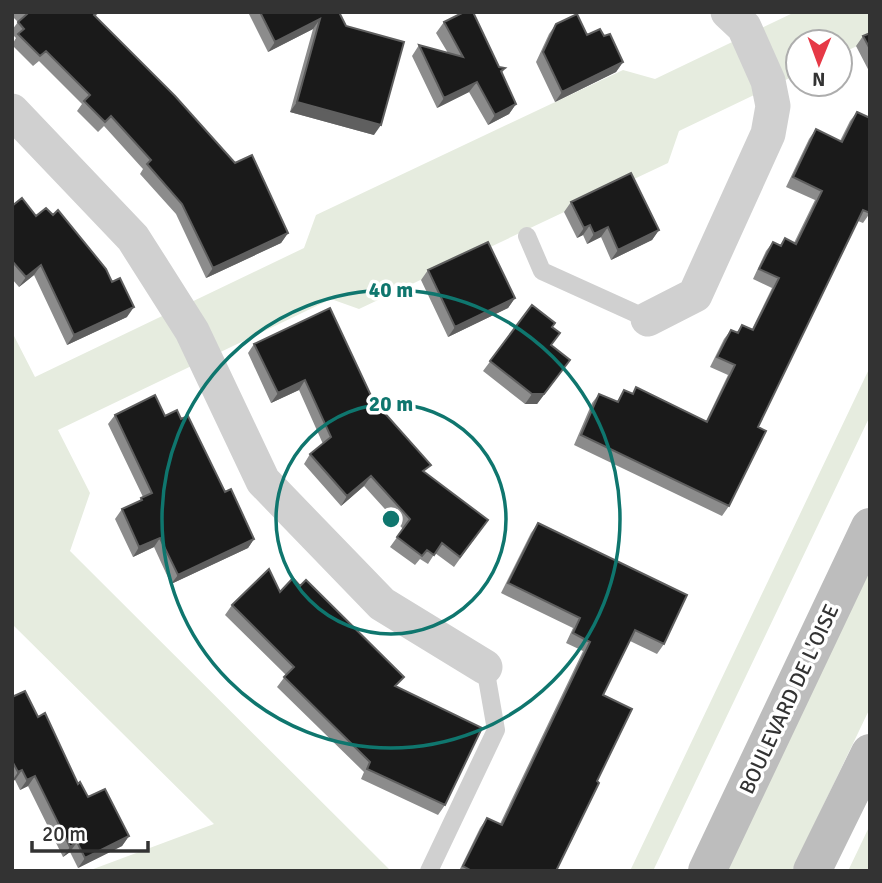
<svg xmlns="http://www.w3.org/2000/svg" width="882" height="883" viewBox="0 0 882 883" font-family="Signika,sans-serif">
<rect width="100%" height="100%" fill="#fff"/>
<!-- green -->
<path fill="#e6ecdf" d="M795,12H870V40L840,54V42H798V74L679,131L668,163L359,309L331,299L58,430L90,493L70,551L391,871H88L214,824L12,624V332L35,377L304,248L316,215L623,70L655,79Z
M870,367V416L653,871H630Z
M870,564V708L792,871H724Z
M870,825V871H848Z"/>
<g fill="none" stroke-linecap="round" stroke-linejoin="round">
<!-- lane -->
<path stroke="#d0d0d0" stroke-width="18" d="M527,236L542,271L648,319
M429,871L496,730L485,667"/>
<!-- street -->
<path stroke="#d0d0d0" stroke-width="35" d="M12,111L133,238L192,331L263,481L382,604L485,667
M648,319L695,295L768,134L773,106L768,81L744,27L728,12"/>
<!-- secondary -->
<path stroke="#bdbdbd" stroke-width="38" d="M707,871L870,527
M812,871L870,753"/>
</g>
<!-- wall -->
<path fill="#8c8c8c" d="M12,12H99L95,17L288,233L281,243L206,278L176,214L140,174L143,169L104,126L98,132L77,111L82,104L39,61L33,66L12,45L16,38L12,34V30L18,22L12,16Z
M248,12H339L374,135L290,112L313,29L268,52Z
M444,22L499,67L505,68L502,73L516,104L509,114L488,125L469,92L437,108L412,56L419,45L448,53L436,33Z
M556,24L587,35L604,36L623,62L616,72L555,102L536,62L549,34Z
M870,33V73L856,46L863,36Z
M857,112L870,213L863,223L858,221L758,427L729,506L722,516L574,445L592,403L599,394L617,402L624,390L632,394L636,387L706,421L728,375L710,367L724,339L731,330L737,332L742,325L752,329L772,288L753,279L766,251L773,242L780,245L785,238L794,243L815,200L786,187L809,139L816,129L840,141L850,121Z
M571,202L659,230L652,240L611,260L601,237L587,244L583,235L577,238L564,212Z
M12,206L36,216L127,317L67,345L34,275L19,287L12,279Z
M428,270L515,298L508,308L448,337L421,280Z
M532,305L552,328L551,345L570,360L537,404H525L483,371Z
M254,344L373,400L425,473L488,520L454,567L435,553L428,564L420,559L415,565L390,547L403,529L364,486L341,506L304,464L310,454L323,444L299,390L271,403L248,353Z
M115,415L165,416L181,419L254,539L248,548L171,584L154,547L133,557L115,519L122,509L139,501L143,497L108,424Z
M538,523L664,644L657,654L630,641L603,695L597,781L572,840L567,847L556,871H459L480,828L487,818L500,824L583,651L566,643L573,628L501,593L531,533Z
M280,592L397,687L445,805L438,815L361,779L364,772L277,687L286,675L225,615L232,605Z
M12,697L38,717L78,784L88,797L129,836L122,846L78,868L70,852L63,857L28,786L20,790L15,780L12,781Z"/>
<!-- shaded-wall -->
<path fill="#5f5f5f" d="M320,19L313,29L268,52L275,42Z
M623,62L616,72L555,102L562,92Z
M477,82L469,92L437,108L444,98Z
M297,102L381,125L374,135L290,112Z
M516,104L509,114L488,125L495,115Z
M590,225L583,235L577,238L584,228Z
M608,227L601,237L587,244L594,234Z
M659,230L652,240L611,260L618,250Z
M288,233L281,243L206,278L213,268Z
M41,265L34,275L19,287L26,277Z
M515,298L508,308L448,337L455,327Z
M134,307L127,317L67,345L74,335Z
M570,360L537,404H525L532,394Z
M305,380L299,390L271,403L278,393Z
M371,476L364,486L341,506L347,496Z
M160,538L154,547L133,557L139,547Z
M254,539L248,548L171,584L178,575Z
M22,770L15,780L12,781L18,772Z
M35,776L28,786L20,790L27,780Z
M129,836L122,846L78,868L85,858Z
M77,842L70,852L63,857L70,847Z"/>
<!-- building -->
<path fill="#1a1a1a" stroke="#5f5f5f" stroke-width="2" d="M26,12H97L94,15L175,96L235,163L252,155L288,233L213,268L182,204L147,164L151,160L111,116L105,122L84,101L90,95L46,51L40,56L18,34L24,29L18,22L27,14Z
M260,12H339L346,26L404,42L381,125L297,102L320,19L275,42Z
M464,12H473L499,67L505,68L501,71L516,104L495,115L477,82L444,98L419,45L463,57L444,22Z
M577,14L587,35L600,29L604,36L610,34L623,62L562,92L543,52L556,24Z
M870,33V49L863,36Z
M857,112L870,118V213L863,210L758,427L766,431L729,506L581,435L599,394L618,402L624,390L633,394L636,387L707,422L735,365L717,357L731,330L738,333L742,325L753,330L779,278L759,269L773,242L781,246L785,238L796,244L822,191L793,177L816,129L842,142Z
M631,173L659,230L618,250L608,227L594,234L590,225L584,228L571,202Z
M22,198L36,216L46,208L53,215L58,210L106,269L112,282L120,278L134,307L74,335L41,265L26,277L12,261V206Z
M488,242L515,298L455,327L428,270Z
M532,305L555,323L552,327L560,333L551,345L570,360L544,394H532L490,361Z
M330,308L373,400L431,465L423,471L488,520L460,557L442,543L434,555L427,550L422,556L397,537L410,519L371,476L347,496L310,454L331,437L305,380L278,393L254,344Z
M155,395L165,416L177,410L181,419L188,416L225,492L231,489L254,539L178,575L160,538L139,547L122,509L142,500L141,498L152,493L115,415Z
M538,523L687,595L664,644L635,630L603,695L632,709L597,781L599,783L556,871H472L463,866L487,818L502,825L590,642L573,633L580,618L508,583Z
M269,569L280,592L293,578L300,586L306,580L404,677L395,686L482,728L445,805L367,769L370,762L284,677L294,667L232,605Z
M25,691L38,717L45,713L78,784L80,782L88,797L105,789L129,836L85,858L77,842L70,847L35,776L27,780L22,770L18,772L12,761V697Z"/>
<!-- distance rings -->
<g fill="none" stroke="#0f766e" stroke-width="3.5">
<circle cx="391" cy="519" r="115"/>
<circle cx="391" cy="519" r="229"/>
</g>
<g text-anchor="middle" stroke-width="7" stroke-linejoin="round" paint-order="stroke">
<!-- street labels -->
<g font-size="21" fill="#333" stroke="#fff">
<text transform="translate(789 699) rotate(-65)" y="7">BOULEVARD DE L'OISE</text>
</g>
</g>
<circle cx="391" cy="519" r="10" fill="#0f766e" stroke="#fff" stroke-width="3.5"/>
<g font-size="21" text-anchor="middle" font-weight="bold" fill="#0f766e" stroke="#fff" stroke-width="7" stroke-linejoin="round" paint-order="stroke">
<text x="391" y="297">40 m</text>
<text x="391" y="411">20 m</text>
</g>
<!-- border -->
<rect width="882" height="883" fill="none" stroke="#333333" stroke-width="28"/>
<!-- north arrow -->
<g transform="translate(819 63) rotate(181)"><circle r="33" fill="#ffffff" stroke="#adadad" stroke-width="2"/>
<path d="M0-5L12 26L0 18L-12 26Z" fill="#e63946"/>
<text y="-10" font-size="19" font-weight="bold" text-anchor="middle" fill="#333333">N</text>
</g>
<!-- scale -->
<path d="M32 841v10h116v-10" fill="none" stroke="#333333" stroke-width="3.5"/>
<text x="42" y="841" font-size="21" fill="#333333" stroke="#ffffff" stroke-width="5" paint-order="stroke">20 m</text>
</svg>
